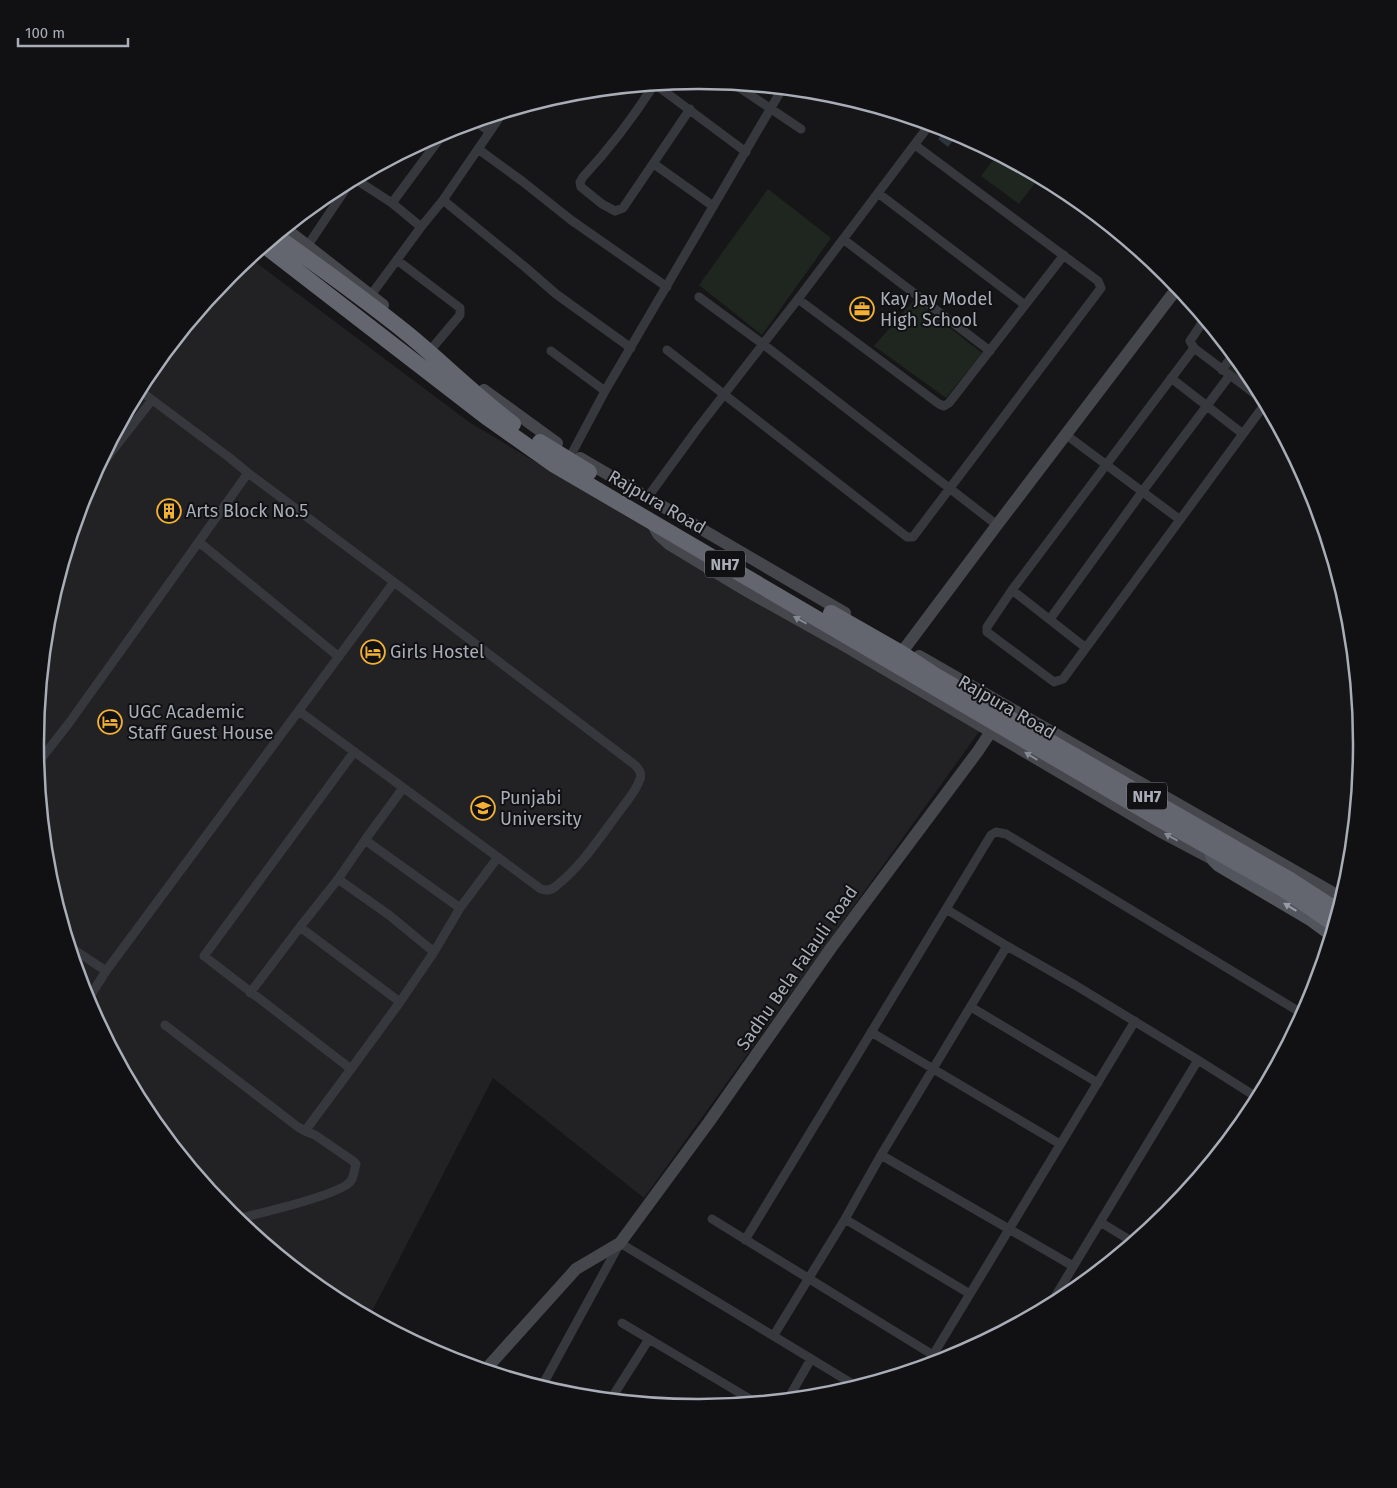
<svg xmlns="http://www.w3.org/2000/svg" width="1397" height="1488" viewBox="0 0 1397 1488" font-family="'Fira Sans',sans-serif">
<rect width="100%" height="100%" fill="#161618"/>
<!-- built -->
<path fill="#222225" d="M250,258L469,422L981,729L644,1198L493,1078L369,1317L330,1296L229,1213L147,1112L85,998L48,873L35,744L48,614L86,490L147,375L230,275Z"/>
<!-- green -->
<path fill="#1e261f" d="M997,155L1035,183L1019,204L981,176Z
M768,189L831,238L762,335L699,285Z
M914,300L982,353L946,398L874,346Z
M1236,359L1250,376L1255,384L1253,388L1229,369Z"/>
<!-- water -->
<path fill="#2c353c" d="M946,129L958,134L948,147L938,139Z"/>
<g fill="none" stroke-linecap="round" stroke-linejoin="round">
<!-- street -->
<path stroke="#37383d" stroke-width="9" d="M734,84L801,129
M654,85C632,119 611,147 583,177L580,182L581,187L602,204L615,211L623,208L690,109
M656,85L746,152
M476,122L489,131
M478,149L522,181L571,220L667,287
M654,164L713,206
M355,179L392,203L421,227
M878,193L1025,305
M443,200L525,267L556,294L631,348
M392,203L446,130
M843,239L990,351
M308,245L351,181
M397,260L460,308V315L433,347
M371,295L421,227L443,200L502,114
M699,297L763,344L997,525
M798,299L939,404L944,406L949,403L1064,255
M1204,320L1190,341L1194,348L1012,590L987,627V632L1054,682L1063,679L1265,404
M1194,348L1263,400
M667,350L907,537H913L1101,288L1098,281L915,145
M551,351L605,391
M1222,370L1233,355
M1171,378L1243,434
M1065,434L1179,519
M572,453L605,391L782,89
M94,474L152,400
M647,498L698,428L798,299L930,124
M199,542L339,657
M1012,590L1086,648
M1050,619L1142,492L1230,375
M299,711L541,889C547,891 552,890 556,886C581,867 600,837 619,812C626,802 637,790 640,779C642,774 639,769 635,765L394,582
M354,752L204,956L351,1069L400,1002L434,952L460,908L498,857
M37,764L69,723L248,473L230,458L139,390
M365,840L460,908
M338,879L389,915L434,952
M946,909L1007,946
M300,927L400,1002
M70,947L106,971L394,582L248,473
M250,993L300,927L338,879L365,840L403,788
M87,1001L106,971
M971,1007L1098,1083
M165,1025L298,1127L305,1131
M871,1032L1060,1144
M881,1155L1007,946L1075,985L1198,1060
M236,1219C257,1214 337,1196 350,1182C354,1178 354,1170 356,1164L353,1161L315,1135L305,1131L351,1069
M712,1219L933,1355
M845,1219L970,1294
M1100,1222L1133,1242
M745,1240L991,835L996,832L1006,834L1303,1014
M1050,1305L1198,1060L1258,1098
M622,1323L755,1402
M774,1335L845,1219L881,1155L1073,1266
M927,1365L1135,1021
M542,1386L620,1243L856,1386
M614,1395L623,1400
M611,1399L649,1339
M788,1399L811,1359"/>
<!-- secondary -->
<path stroke="#45474d" stroke-width="12" d="M286,229L383,305
M484,390L557,443
M580,458L845,613
M652,523L658,534L669,544L747,591L847,647L1163,833L1214,860
M919,656L1342,898
M896,660L997,525L1178,287
M486,1369L576,1269L620,1243L709,1122L831,948L978,751L1000,718"/>
<!-- primary -->
<path stroke="#53555c" stroke-width="14" d="M1209,847L1214,860L1219,865L1312,920L1331,934"/>
<!-- highway -->
<path stroke="#63666e" stroke-width="16" d="M276,236C321,268 366,300 409,335C444,364 476,396 513,424
M265,246L485,416L553,464L1154,816L1283,889L1334,924
M540,442L589,472
M831,613L901,653L936,676L1290,880L1338,911"/>
</g>
<!-- one-way arrows -->
<defs><path id="oneway-solid" d="M-6-.8H1V-3.2L6.5 0L1 3.2V.8H-6Z" transform="scale(1.25)"/></defs>
<g fill="#858993">
<use href="#oneway-solid" transform="translate(800 620) rotate(-151)"/>
<use href="#oneway-solid" transform="translate(1031 756) rotate(-149)"/>
<use href="#oneway-solid" transform="translate(1171 837) rotate(-151)"/>
</g>
<use fill="#979ba6" href="#oneway-solid" transform="translate(1290 907) rotate(-149)"/>
<!-- icons -->
<defs>
<g id="office-ring" transform="scale(1.25)"><circle r="9.5" fill="#111113" stroke="#f2b134" stroke-width="1.5"/><path d="M-6-3h4V-5.5h4V-3h4V5H-6ZM-1-4.5V-3h2v-1.5ZM-6 0V1H6V0Z" fill="#f2b134"/></g>
<g id="building-ring" transform="scale(1.25)"><circle r="9.5" fill="#111113" stroke="#f2b134" stroke-width="1.5"/><path d="M-4-6H4V6H1V3H-1V6H-4ZM-2.5-4.3h1.7v1.8h-1.7ZM.8-4.3h1.7v1.8H.8ZM-2.5-1h1.7V.8h-1.7ZM.8-1h1.7V.8H.8Z" fill="#f2b134"/></g>
<g id="hotel-ring" transform="scale(1.25)"><circle r="9.5" fill="#111113" stroke="#f2b134" stroke-width="1.5"/><path d="M-6-4.5h1.5V1H6V5H4.5V3h-9V5H-6ZM-4 0a1.8 1.8 0 1 1 3.6 0ZM.5 0V-2.5h3Q6-2.5 6 0Z" fill="#f2b134"/></g>
<g id="university-ring" transform="scale(1.25)"><circle r="9.5" fill="#111113" stroke="#f2b134" stroke-width="1.5"/><path d="M0-5L7-2L0 1L-7-2ZM-4 1L0 2.5L4 1V4Q0 6-4 4Z" fill="#f2b134"/></g>
</defs>
<g fill-rule="evenodd">
<use href="#office-ring" x="862" y="309"/>
<use href="#building-ring" x="169" y="511"/>
<use href="#hotel-ring" x="373" y="652"/>
<use href="#hotel-ring" x="110" y="722"/>
<use href="#university-ring" x="483" y="808"/>
</g>
<g text-anchor="middle" stroke-width="4" stroke-linejoin="round" paint-order="stroke">
<!-- shield labels -->
<g fill="#111113" stroke="#7b7e86" stroke-width="1">
<rect x="705" y="550.5" width="40" height="27" rx="4"/>
<rect x="1127" y="782.5" width="40" height="27" rx="4"/>
</g>
<g font-size="16" font-weight="bold" fill="#a8adb8">
<text x="725" y="570">NH7</text>
<text x="1147" y="802">NH7</text>
</g>
<!-- poi labels -->
<g font-size="18" fill="#a8adb8" stroke="#111113" text-anchor="start">
<text x="880" y="305">Kay Jay Model<tspan x="880" dy="21">High School</tspan></text>
<text x="186" y="517">Arts Block No.5</text>
<text x="390" y="658">Girls Hostel</text>
<text x="128" y="718">UGC Academic<tspan x="128" dy="21">Staff Guest House</tspan></text>
<text x="500" y="804">Punjabi<tspan x="500" dy="21">University</tspan></text>
</g>
<!-- street labels -->
<g font-size="18" fill="#a8adb8" stroke="#111113">
<text transform="translate(657 502) rotate(30)" y="6">Rajpura Road</text>
<text transform="translate(1007 707) rotate(30)" y="6">Rajpura Road</text>
<text transform="translate(797 968) rotate(-55)" y="6">Sadhu Bela Falauli Road</text>
</g>
</g>
<!-- crop -->
<path d="M0 0H1397V1488H0ZM698 89H699A654 654 0 0 1 1353 743V745A654 654 0 0 1 699 1399H698A654 654 0 0 1 44 745V743A654 654 0 0 1 698 89Z" fill="#111113" fill-rule="evenodd"/>
<path fill="none" stroke="#a8adb8" stroke-width="2.5" d="M698 89H699A654 654 0 0 1 1353 743V745A654 654 0 0 1 699 1399H698A654 654 0 0 1 44 745V743A654 654 0 0 1 698 89Z"/>
<!-- scale -->
<path d="M18 38v8h110v-8" fill="none" stroke="#a8adb8" stroke-width="2.5"/>
<text x="25" y="38" font-size="15" fill="#a8adb8" stroke="#111113" stroke-width="4" paint-order="stroke">100 m</text>
</svg>
